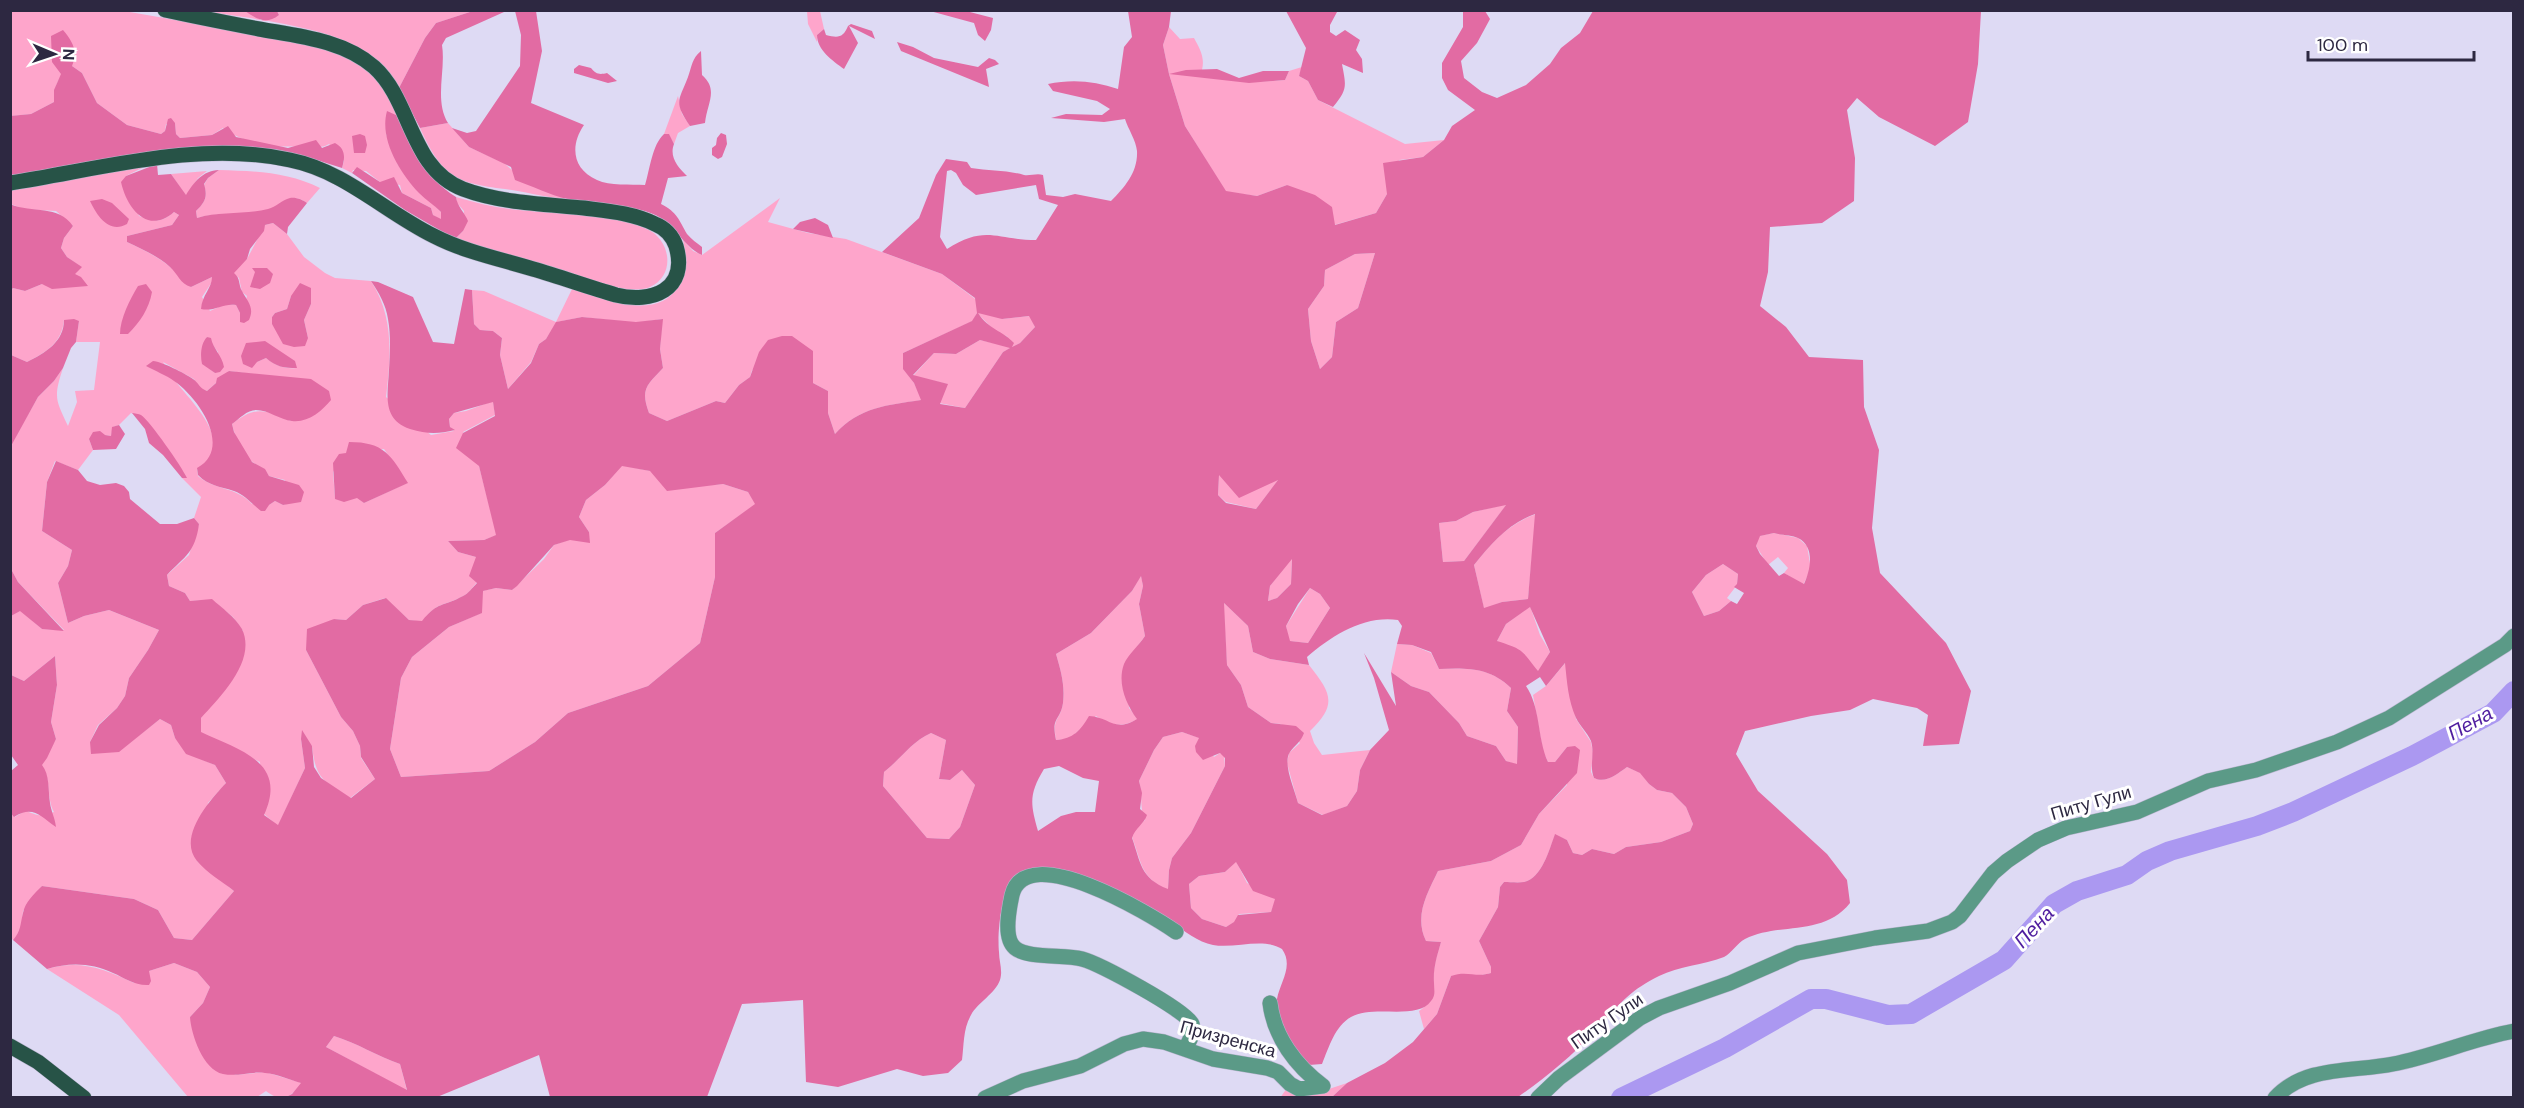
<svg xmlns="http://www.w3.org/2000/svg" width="2524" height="1108" viewBox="0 0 2524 1108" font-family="'DM Sans',sans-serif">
<rect width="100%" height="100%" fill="#dedaf4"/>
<!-- green -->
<path fill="#fea5cb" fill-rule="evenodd" d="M355,10L473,11L436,23L425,38L399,88C391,75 382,63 369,54C331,26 251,19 204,11H245L263,21L279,15L277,11Z
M11,11H124L274,37L337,52L359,63L385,87L398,116L386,134L398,165L409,180L441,212V220L433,215L431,208L402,193L400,185L380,182L366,171L353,170L352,173L342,168L344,161L329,144C319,150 312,145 301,146C274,148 246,145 223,128L212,135L180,138L176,134L175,123L166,124L165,131L161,134L127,125L97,103L82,73L72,66C59,75 54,85 54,102L31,114L11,116Z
M807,11H820L824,29L817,35V42L808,24Z
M1169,27L1180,39L1194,38C1200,49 1205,57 1202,70H1186C1224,80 1246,84 1285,80L1289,71L1302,67L1299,76L1308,81L1318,100L1405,144L1444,140L1423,157L1399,160L1387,194L1376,213L1334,225L1287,185L1257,196L1226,192L1185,126L1169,74L1163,45Z
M678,96L682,114L690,126L678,133L674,144L669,135L664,134Z
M448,123L469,147L504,163L513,171L545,190L567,199C548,198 531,193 512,190C458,183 444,181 420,128Z
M146,166L126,176L139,216C155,222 161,223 174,212L179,215L172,225L127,236V242C142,249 157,256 170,267C178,273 182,281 191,287L212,277V282L202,297L210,311L223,305H236L240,313V322L247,296L242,292L239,278L233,273L237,267L247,259L265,225L273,223L287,234L304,257L325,273L335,278L371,281C394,317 391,356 386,397L431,435L454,431L450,427L449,419L454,413L466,411L493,401L495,415L463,432L479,466L497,535L484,540L448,541L458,552L476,557L477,582C473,587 468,594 463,596C444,607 438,600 422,622L409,620L385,598L363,605L346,620L334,619L306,650L341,717L353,731L360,746L361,758L375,779L350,798C323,780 316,780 312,746L301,739L305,768L278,826L264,814L260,762L201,733V718L243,631L233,617L212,600L190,601L185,593L169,586L167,575L189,555L199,524L194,518L201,497L182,478H186C174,461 152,417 131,413L119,425L113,427L111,436L105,435L89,439L93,450L78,470L55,461L47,482L42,531L72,550L68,566L58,583L68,623L84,616L109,610L159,630L148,650L129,678L125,696L117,708L98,725L90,742L119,751L160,719L171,725L175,738L203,760L215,765L226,783L208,803L197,861L234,891L192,940L174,938L158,910L134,899L42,886L23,911L21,931L13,940L11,938V812L15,817C29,808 25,812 38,815C42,816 50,813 54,812C46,798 52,778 41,765L56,739L51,722L57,685L55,656L24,681L11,675V616L20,610L42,629L64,630L18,582L11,569L10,446L38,397L54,381L63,368C53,398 56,400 68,426L77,402L75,391L94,390L100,342H76L79,321L64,320C62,343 46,352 27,362L11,355V290L13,288L25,291L42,284L87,286L74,274L81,267L67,257L61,248L64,238L73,226L56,211L23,209L11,204V188ZM291,296L311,304L304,320L308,338L272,324V317L275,313L287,309ZM207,337L218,352L215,373L210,369L203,345ZM264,341L296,368C284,369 276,366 266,358L257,362ZM163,362L194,379L200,389L207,391L229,371L261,375L291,421C265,410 256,405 232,424C235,437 243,456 254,463C261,468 265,469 269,476L285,480L289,503L283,505L275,501L269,505L252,504C237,487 214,490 198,476L197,469C238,445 193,404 176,382C171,376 167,368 163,362ZM384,449L407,483L364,503L357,497L335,498L333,472L346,453Z
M219,170C253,171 288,172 320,188L307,203C294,193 286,202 273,208C249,218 221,211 197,218L196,211C205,202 208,197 204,185L208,178Z
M207,171L198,178L186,196L171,174Z
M456,197C474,202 492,207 510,209C555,215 605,210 647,229C671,240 676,275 650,287C641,291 629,289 618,288L455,239L463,231L464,211L457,203Z
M780,198L768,222L808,233L846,239L942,274L1002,319L1030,316L1035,327L1020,343L1003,352L965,408L939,403L947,384L913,376L934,353L956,354L980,340L1011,347L1007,336L998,334L977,313L973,321L903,353V368L914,383L922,400C888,405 859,407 835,434L828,413V391L813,383V351L752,370L750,377L739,385L725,403L716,401L667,421L649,413C640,389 647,385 663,368L660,349L662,319L636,323L582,317L557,322L546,339L539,344L531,362L508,389L500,355L502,338L493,331L480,330L474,324L472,290L484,291L556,322L572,289C601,298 660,323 678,285C686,270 687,257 683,240L693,251L702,255Z
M1375,253L1358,308L1336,322L1332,357L1320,369L1311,341L1308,309L1324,286L1325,270L1355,254Z
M622,465L650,471L698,486L723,484L748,492L756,504L715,533V577L700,643L648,686L568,713L535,742L489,771L401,777L390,749L401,678L412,657L449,627L481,613L482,591L496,588L512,590L544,559L554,545L589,532L579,517L586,500L605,485Z
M1219,474L1279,479L1256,509L1226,502L1218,495Z
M1507,504L1464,561L1443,562L1439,523L1456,521L1473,512Z
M1536,514L1528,599L1502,602L1484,609L1474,565C1492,542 1508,524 1536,514Z
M1774,533L1798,538L1807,546L1811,569L1803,585L1784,573L1788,568L1778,557L1768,565L1756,546L1759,536Z
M1292,557L1291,584L1277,598L1268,601L1270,586Z
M1723,564L1738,574L1737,585L1727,598L1731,601L1719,611L1704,616L1692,592L1706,575Z
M1141,575L1143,586L1139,604L1145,636L1125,663L1129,708L1138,719C1122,728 1110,726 1096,716L1069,739L1056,740C1052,716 1060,722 1063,703C1065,685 1061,671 1056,654L1091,633L1132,591Z
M1310,588L1320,594L1330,608L1308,643L1289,641L1286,626Z
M1223,602L1248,626L1253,652L1270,659L1309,665C1331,693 1338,704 1310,731L1314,743L1322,755L1370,750L1360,770L1357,791L1347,806L1323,815L1298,803L1287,763L1289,753L1300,743L1281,724L1271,723L1248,707L1241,685L1227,665Z
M1530,606L1540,635L1550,652L1538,672L1497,641L1506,624Z
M1397,644L1412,645L1431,653L1439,669C1468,668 1489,667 1511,688L1507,711L1518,727L1517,765L1506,761L1496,746L1467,736L1459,723L1429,692L1411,686L1391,672Z
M1566,662L1576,719L1591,742L1593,753L1591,772L1594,778C1606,784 1617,774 1627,767L1641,773L1649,784L1657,790L1672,793L1686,807L1693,824L1690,831L1661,842L1626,847L1614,854L1592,849L1582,855L1573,853L1567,840L1555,835C1549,850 1542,878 1524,882C1518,883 1510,882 1504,882L1500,887L1498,907L1479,941L1491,967V973C1479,977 1464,974 1451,976L1437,1014L1424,1029L1419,1011C1441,995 1431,993 1434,970C1435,961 1438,951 1441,942L1426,941C1414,916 1427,894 1438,871L1491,861L1521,845L1539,814L1567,785V747L1555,762H1548L1543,751L1533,695L1546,686Z
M1182,732L1200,738L1214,757L1220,753L1224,755L1225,766L1191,833L1172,858L1169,870L1168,890C1141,878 1142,864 1132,837L1135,828L1145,820C1139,807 1143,795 1139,781L1154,750L1163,737Z
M931,733L946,740L939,779L950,780L962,770L975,785L960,827L949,839L927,838L883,786L884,772C902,758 911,742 931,733Z
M1236,861L1247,883L1276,899L1271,912L1239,914L1235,922L1226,927L1202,919L1191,908L1189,884L1199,876L1225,872Z
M174,963L197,972L210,987L203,1003L190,1017L235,1075L265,1072L302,1083C290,1097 283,1104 266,1091L257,1097H188L119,1015L47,969C80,959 105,969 134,983L149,971Z
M334,1036C357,1043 377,1056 400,1064L407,1091L326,1047Z
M1347,1083L1332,1097L1280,1098L1287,1088L1320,1092Z"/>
<!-- forest -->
<path fill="#e26ba3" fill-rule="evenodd" d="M245,11H277L279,15C266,25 257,19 245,11Z
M473,11L504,12L446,38L442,45C446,70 434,100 448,123L420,128L399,88L425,38L436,23Z
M515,11H536L542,51L531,103L584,125C570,145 572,169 597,180C610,186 630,184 645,185C650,169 652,145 664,134H669L674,144C669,157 678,167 687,176L668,178L661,204C677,212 679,220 687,234C691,239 697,243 702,247V255C682,246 675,223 653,214C626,203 596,207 567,199C550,195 532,186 515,180L511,167L469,147L452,128L467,133L476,131L520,66L521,35Z
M930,11H966L993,18L991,30L985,41L978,35L974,23Z
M1128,11H1171L1169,27L1163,45L1169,74L1186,70L1217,69L1239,78L1263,71H1289L1285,80L1249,83L1169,74L1185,126L1226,191L1257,196L1287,185L1315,195L1332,207L1335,225L1376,213L1387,194L1383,163L1423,157L1444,140L1452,126L1475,110L1448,90L1442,78V63L1463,27V11H1485L1490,19L1477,43L1461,61L1464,78L1482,92L1497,98L1526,85L1550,64L1561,48L1580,33L1593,11H1981L1978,64L1968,122L1935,146L1879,117L1857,98L1847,110L1855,158L1854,201L1822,223L1770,227L1768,272L1760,306L1786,327L1809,357L1863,360L1864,407L1879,450L1872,528L1880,573L1946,643L1971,691L1959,744L1923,746L1928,715L1917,708L1873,699L1850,710L1811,716L1745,731L1736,754L1758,791L1827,854L1847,880L1850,903C1823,937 1779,922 1745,939C1737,943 1732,953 1724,957C1703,965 1679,966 1659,976C1625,993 1619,1006 1594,1032C1571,1057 1545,1078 1518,1097H1332L1347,1083L1385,1063L1413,1042L1437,1014L1451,976C1467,970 1476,978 1491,973V967L1479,941L1498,907L1500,887L1504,882C1510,882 1518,883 1524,882C1542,878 1549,850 1555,834L1567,840L1573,853L1582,855L1592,849L1614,854L1626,847L1661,842L1690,831L1693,824L1686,807L1672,793L1657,790L1649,784L1640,773L1627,767C1617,774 1606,784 1594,778C1589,766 1595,754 1591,741C1587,732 1580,726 1576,718C1568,700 1567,682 1565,663L1546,686L1540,677L1526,686C1541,708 1537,738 1548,762H1555L1567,747L1575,746L1580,750L1577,773L1539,814L1521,845L1491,861L1438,871C1427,894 1414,916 1426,941L1441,942C1437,956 1433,968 1434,983C1434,990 1436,995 1431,1001C1417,1021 1373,1004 1351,1017C1335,1026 1329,1047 1322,1064L1309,1065C1294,1049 1272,1023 1277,999C1280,982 1294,966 1282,949C1263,937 1235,949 1213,945C1198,942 1184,931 1172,922L1041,869C1035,870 1028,869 1023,872C1001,881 997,932 999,952C999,962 1003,970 1000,980C995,994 978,1002 971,1015C963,1029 964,1045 962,1060L948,1073L923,1076L897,1069L838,1087L806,1082L803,1000L742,1004L707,1097H550L539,1055L437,1097H286L292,1094L301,1083C290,1080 277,1074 265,1073C251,1071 238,1077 223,1074C203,1070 191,1034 190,1017L203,1003L210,987L197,972L174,963L149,971L151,981L149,985C135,986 125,978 113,973C92,963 70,962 47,969L13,940C21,931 20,925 23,913C25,902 34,894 42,886L134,899L158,910L174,938L192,940L234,891C223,882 207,873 197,861C177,837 210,800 226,783L215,765L186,754L175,738L171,725L160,719L119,752L91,754L90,742L99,725L117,708L125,696L129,678L148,650L159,630L109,610L84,616L68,623L58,583L68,566L72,550L42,531L47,482L56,461L78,470L87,481L100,485L116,483L124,486L129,492L130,499L160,524H177L194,518L199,524C195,553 185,556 167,575L169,586L185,593L190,601L212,599C222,608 235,617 242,629C257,661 220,697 201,718V732C241,751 288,762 264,815L278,825L305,768L301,739L302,730L312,746L314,767L321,778L351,798L375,779L361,757L360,746L353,731L341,717L306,650L307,629L334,619L346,620L363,605L386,598L409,620L422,621C438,601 443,607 463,596C468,594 473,587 477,583L469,576L476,557L458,552L448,541L484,540L496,535L479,466L456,448L463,433L495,416L493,402L454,413L449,419L450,427L455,430C438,434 427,434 410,429C381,419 388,393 389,370C390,354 391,335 388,319C386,305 379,293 371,281L378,282L413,297L433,342L454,344L465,289L472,290L474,324L480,330L493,331L502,338L500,355L508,389L531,363L539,344L546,339L556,322L582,317L636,322L663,319L660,349L663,368C647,385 640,389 649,413L667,421L716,401L725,403L739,385L750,377L759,352L768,340L782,336H792L813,351V383L828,391V413L835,434C859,407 888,405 921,400L914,383L903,369V353L972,321L977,313L975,298L942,274L882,252L919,218L936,175L946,159L967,162L971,168C989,171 1007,170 1024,175C1030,176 1037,173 1043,175L1046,195L1063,197L1075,194L1111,201C1125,187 1138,172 1137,151C1136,140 1128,129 1125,119L1104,122L1051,118L1066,114L1102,115L1110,109L1097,101L1053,91L1048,84C1072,79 1095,81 1118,89L1124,47L1132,37ZM951,170L956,173L963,185L976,195L1036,185L1039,199L1058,205L1036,240C996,240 986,224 947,249L940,237L947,171ZM1375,253L1358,308L1336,322L1332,357L1320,369L1311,341L1308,309L1324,286L1325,270L1355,254ZM978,313L1002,319L1029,316L1035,327L1020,343L1012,347L1014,343C1002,330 989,330 978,313ZM980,340L1010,348L1003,352L965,408L940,404L948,384L913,375L934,353L956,354ZM622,466L650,471L667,491L723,484L748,492L755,504L715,533V577L700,643L648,686L568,713L535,742L489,771L401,777L390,749L401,678L412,657L449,627L482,613L483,591L496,588L512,590L517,586L554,545L570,540L590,543L589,532L579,517L586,500L605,485ZM1219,475L1239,498L1278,480L1256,509L1226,503L1218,495ZM1506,505L1464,561L1443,562L1439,523L1456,521L1473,512ZM1535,514L1528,599L1502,602L1484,608L1474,565C1492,543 1508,524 1535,514ZM1774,533C1781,535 1792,535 1798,538C1816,547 1810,571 1804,584L1784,573L1779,576L1760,554L1756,546L1760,536ZM1292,559L1291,584L1277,598L1268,601L1270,586ZM1723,564L1738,574L1737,584L1734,587L1744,593L1737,604L1731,601L1719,611L1704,616L1692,592L1706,575ZM1141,576L1143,586L1139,604L1145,636C1139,645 1128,655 1124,664C1117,683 1126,704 1137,719C1114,733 1110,717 1089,716C1081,730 1073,739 1056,740C1051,716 1060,722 1063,703C1065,685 1061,671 1056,654L1091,633L1132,591ZM1310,588L1320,594L1330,608L1308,643L1290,641L1286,626L1298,604ZM1224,603L1248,626L1253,652L1270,659L1309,665L1307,657C1331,636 1364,615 1398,620L1402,626L1397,644L1412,645L1431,652L1439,669C1467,668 1489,667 1511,688L1507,711L1518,727L1517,764L1506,761L1496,746L1467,736L1459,723L1429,692L1411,686L1391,672L1396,706L1364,653L1374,678L1389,730L1370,750L1360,770L1357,791L1347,806L1322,815L1298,803C1295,790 1282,763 1290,752C1295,745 1301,742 1304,733L1296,726L1271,723L1248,707L1241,685L1227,665ZM1530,607L1550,652L1538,671C1521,650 1525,650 1497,641L1506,624ZM1182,732L1199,738L1195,746L1196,752L1203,760L1220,753L1225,758V766L1191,833L1172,858L1169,870L1168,889C1140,878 1141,863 1132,838C1135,828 1144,824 1147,815L1140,809L1142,793L1139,781L1154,750L1163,737ZM931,733L946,740L939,779L950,780L962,770L975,785L960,827L949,839L927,838L883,786L884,772C902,758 911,742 931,733ZM1059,766L1083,778L1099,781L1095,812H1076L1061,816L1038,831C1030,803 1029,794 1044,769ZM1236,862L1253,891L1275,899L1271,912L1238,915L1234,922L1226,927L1202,919L1191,908L1189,884L1199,876L1225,872ZM334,1036C357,1043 377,1056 400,1064L407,1090L326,1047Z
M1327,11L1337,12L1330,25V32L1336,36L1345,30L1360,40L1356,50L1362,59L1363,73L1342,64C1346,86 1348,89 1333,107L1318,100L1308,81L1299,76L1306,48L1286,11Z
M851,24L872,31L875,39L849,26L858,43L844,69C833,61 817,50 817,35L824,29L826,35C838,38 843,38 848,26Z
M63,30C73,42 78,51 72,66L82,73L97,103L127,125L161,134L165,131L168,119L171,118L175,123L176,134L180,138L212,135L228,126L236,137L288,148L316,140L322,148L335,143C346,149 345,158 342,168L301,155L278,151L11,175L10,116L31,114L54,102V90L61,74L52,62L51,36Z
M897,42L913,47L934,58L978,67L989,58L995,60L999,64L986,69L989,87L901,51Z
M701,51L702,75C719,90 707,103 705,123L690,126C673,101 679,101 688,77C692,66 692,58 701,51Z
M579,65L591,68C596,74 599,75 607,73L617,81L608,83L574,73V69Z
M387,111L398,116C413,149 425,177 456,197C457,206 465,213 468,221L463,231L455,239L405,210L352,173L357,167L380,182L394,177L402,193L431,208L433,215L441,219V212C434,205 426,200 419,193C400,173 379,139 387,111Z
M721,133L726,135L727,144L722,157L718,159L712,155V148L716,145L717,138Z
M360,134L365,136L367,145L365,153H354L352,136Z
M157,164L158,175L171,174L186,195C194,182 202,171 219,170L208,178L204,184C208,197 205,202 196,211L197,218C220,211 245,215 268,209C276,207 282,200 290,198C296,197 303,200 307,203L288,227L287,234L273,223L265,225L264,231L250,249L247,259L234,273C241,279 238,284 242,291C247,301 255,307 249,320L244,323L240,322V313L236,305C223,303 214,312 201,309C202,295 212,288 212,277L191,287C180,284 178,274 170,267C158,256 142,249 127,242V236L172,225L179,215L174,212C148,235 127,209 121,182L126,176Z
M102,199L112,203L129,219L127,224C109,234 97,216 90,201Z
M10,204C33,214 58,204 73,226L64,238L61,248L67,257L82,267L75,274L81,277L88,286L52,289L42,284L25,291L13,288L11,290Z
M815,218L828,225L833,238L793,229L800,222Z
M252,268H267L273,274L270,283L260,289L250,287L255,272Z
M300,283L311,288V304L304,320L308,338L305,346L294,347L283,344L272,324V317L275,313L287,309L291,296Z
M146,284L152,292C149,309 140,322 128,334H120C120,319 130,299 138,286Z
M74,319L79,321L76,342L71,348L63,368L54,381L38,397L11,446V355L27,362C45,353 64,342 64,320Z
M207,337L211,338C213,349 222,355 224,367L220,372L215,373L202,364C200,355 201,343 207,337Z
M265,341L295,361L297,368C284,368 276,367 266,358L257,362L252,368L243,364L241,356L246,343Z
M153,361C163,362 184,373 193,379C199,383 199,388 207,391L216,383L217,378L229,371L311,379L329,391L331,400C322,411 308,423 292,421C280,420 269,410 256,410C247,410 239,419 232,424L234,432L252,462L265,469L269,476L299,485L304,492L301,502L283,505L275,501L269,505L265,511H261C252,504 245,495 234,491C219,486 209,486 198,475L197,468C233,448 199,398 174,381C166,375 155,371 146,366Z
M132,413C134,413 139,414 141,415C150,421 182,467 187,478H182L163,455L149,443L145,429Z
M119,425L125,434L116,449L93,450L89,439L93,432L100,431L105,435L111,436L112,427Z
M349,442C384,442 391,455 408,483L364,503L357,498L344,502L335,499L333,463L339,454L346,453Z
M11,569L18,582L64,631L42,629L20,611L11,616Z
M55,656L57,685L51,722L56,739L47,758L42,765C50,775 48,790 50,803C51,811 55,818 56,827C40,816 33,805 14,817L10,812L11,771L18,765L11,755V675L24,681Z"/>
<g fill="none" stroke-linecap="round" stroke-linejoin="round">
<!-- river -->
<path stroke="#ab98f1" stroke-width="20" d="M1621,1098L1725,1048L1811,999H1826L1888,1015L1911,1014L2004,960L2054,904L2077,891L2127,875L2147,861L2170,851L2257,826L2293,812L2412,756L2493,713L2514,691"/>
<!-- minor casing -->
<g stroke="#bbb6d0" stroke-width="16">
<path id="minor" d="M1176,932C1150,914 1026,839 1012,895C1009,909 1003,938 1015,948C1028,959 1065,954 1082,959C1100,964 1186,1010 1192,1024C1195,1032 1189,1042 1185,1049
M1270,1003C1274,1037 1296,1066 1323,1086
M985,1098L1023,1081L1080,1066L1124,1044L1143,1039L1164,1042L1213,1059L1267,1068L1278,1072L1290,1084L1299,1089L1323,1086
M1538,1098L1559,1078L1617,1035L1640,1018L1659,1008L1730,983L1798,953L1875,938L1928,931L1952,922L1960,916L1993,873L2007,861L2038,840L2066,828L2137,812L2208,781L2256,770L2337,742L2389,718L2505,645L2514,636
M2275,1098C2305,1065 2354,1072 2393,1064C2434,1056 2472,1039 2514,1031"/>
</g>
<!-- major casing -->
<g stroke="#bbb6d0" stroke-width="16">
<path id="major" d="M10,183C101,169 199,140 290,160C345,171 385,212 434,236C465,252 500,259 533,269C561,277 588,287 616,295C651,304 689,290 676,246C672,235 665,228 655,224C633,213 607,211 584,208C544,204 500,203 463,189C410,169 412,101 374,67C343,40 298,36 259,29C228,23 197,17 165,10
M10,1046L38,1062L84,1098"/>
</g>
<!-- minor -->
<use href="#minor" stroke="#5b9a87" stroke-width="15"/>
<!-- major -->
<use href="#major" stroke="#275347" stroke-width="15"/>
</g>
<g text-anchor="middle" stroke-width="6" stroke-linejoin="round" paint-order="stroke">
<!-- street labels -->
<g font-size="18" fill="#2d2841" stroke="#fff">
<text transform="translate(2091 803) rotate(-16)" y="6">Питу Гули</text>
<text transform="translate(1607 1021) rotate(-35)" y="6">Питу Гули</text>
<text transform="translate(1228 1039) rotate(15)" y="6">Призренска</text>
</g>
<!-- water labels -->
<g font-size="20" font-style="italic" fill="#4f1d9f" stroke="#fff">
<text transform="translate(2470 723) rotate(-29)" y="7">Пена</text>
<text transform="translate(2034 927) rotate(-47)" y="7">Пена</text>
</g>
</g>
<!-- border -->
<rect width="2524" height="1108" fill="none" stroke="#2d2841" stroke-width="24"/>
<!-- north arrow -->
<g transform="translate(54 54) rotate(92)" stroke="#ffffff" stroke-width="4.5" paint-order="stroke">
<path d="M0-4.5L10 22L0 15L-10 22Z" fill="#2d2841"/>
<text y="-9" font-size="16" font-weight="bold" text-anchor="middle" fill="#2d2841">N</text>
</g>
<!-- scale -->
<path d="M2308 51v9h166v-9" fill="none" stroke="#2d2841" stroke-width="3"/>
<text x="2317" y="51" font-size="18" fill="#2d2841" stroke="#ffffff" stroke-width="4.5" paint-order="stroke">100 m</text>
</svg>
